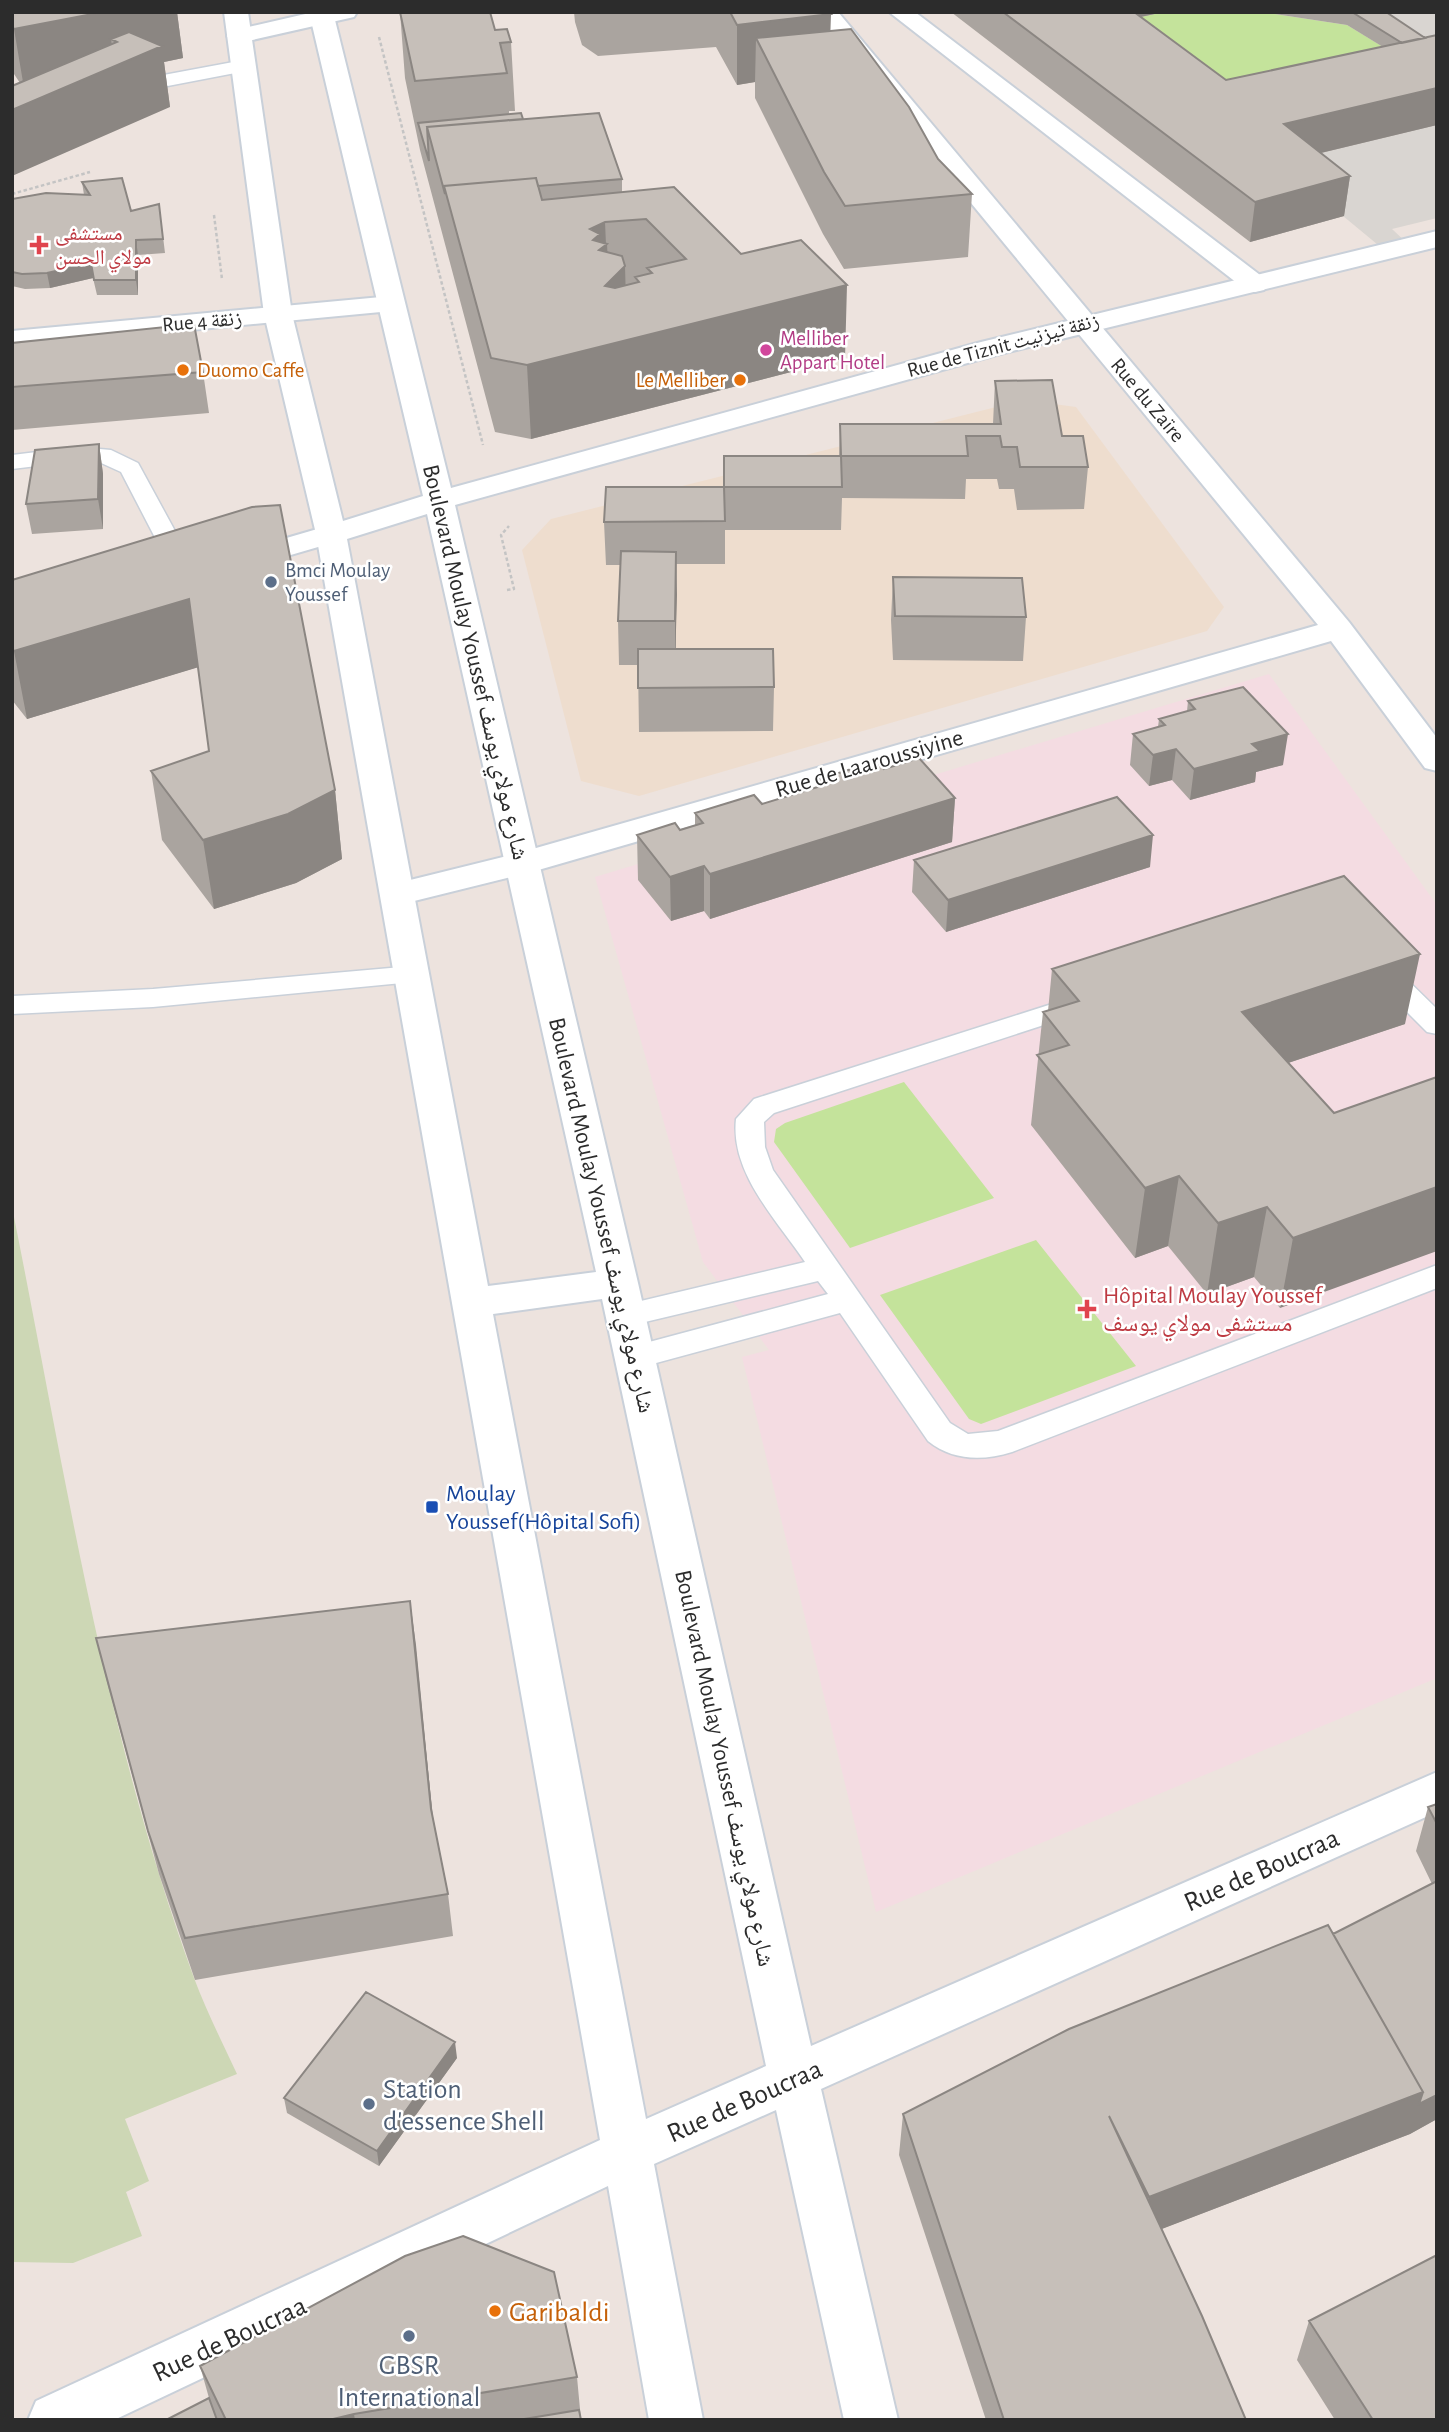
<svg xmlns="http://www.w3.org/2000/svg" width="1449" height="2432" viewBox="0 0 1449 2432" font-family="'Alegreya Sans','Noto Naskh Arabic',sans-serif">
<rect width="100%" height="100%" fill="#ede3de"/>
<!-- education -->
<path fill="#eeddce" d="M1024,400L1076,407L1224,607L1207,631L639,796L581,781L522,550L551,519Z"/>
<!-- medical -->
<path fill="#f4dce2" d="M1269,674L1437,905V1678L876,1912L742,1357L769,1350L703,1262L595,877Z"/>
<!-- green -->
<path fill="#c4e39b" d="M1164,12H1261L1347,25L1428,74L1221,119L1096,26Z
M904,1082L994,1198L850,1248L774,1142L776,1129L785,1123Z
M1036,1240L1136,1366L981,1424L969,1419L880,1295Z"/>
<!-- cemetery -->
<path fill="#cdd7b5" d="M12,1207C64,1465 103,1730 194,1978C206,2010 222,2042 237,2074L125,2119L149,2181L126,2192L142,2236L73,2263L12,2262Z"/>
<!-- plaza -->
<path fill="#d9d5d1" d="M1376,12H1437V61Z
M1437,125V218L1392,229L1412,248L1389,254L1279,163Z"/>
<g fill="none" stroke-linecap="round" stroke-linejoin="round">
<!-- lane casing -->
<g stroke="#c9d0d9" stroke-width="3">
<path id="lane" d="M244,60L251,62L253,66L251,70L126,94L117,88L126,82Z
M78,447L111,450L138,463L187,553L188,573L184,578H168L164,573L163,553L121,472L99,462L78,461L12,469V455Z
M1382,962L1392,965L1437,1009V1034L1427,1032L1372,977L1368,971L1372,965Z
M413,966L423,969L427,975L423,981L153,1007L12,1014V996L153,989Z
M1080,995L1090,998L1094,1004L1090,1010L774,1113L764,1122L765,1147L773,1170L950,1423L968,1434L998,1431L1437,1265V1288L1012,1452C983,1461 953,1461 928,1441L840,1313L634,1369L623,1365L618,1357L623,1349L828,1294L818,1281L624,1327L613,1324L609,1316L613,1308L624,1305L805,1262C777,1220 730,1173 736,1119L754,1099Z"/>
</g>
<!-- street casing -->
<g stroke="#c9d0d9" stroke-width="4">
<path id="street" d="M314,12H357L354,17L239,43L231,41L227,36L231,31Z
M814,12H838L1349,622L1437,738V771L1425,768L1331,641L535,871L398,905L386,902L381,894L386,886L515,854L1318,625Z
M889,12H915L1264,278L1268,284L1264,290L1255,292L1246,290Z
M392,296L402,298L405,304L402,310L12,347V331Z
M331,525L342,528L346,534L342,540L239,570L228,567L224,561L228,555Z"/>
</g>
<!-- secondary casing -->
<g stroke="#c9d0d9" stroke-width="4">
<path id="secondary" d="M224,12H248L292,314L343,521L423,496L309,12H333L451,488L981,342L1437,231V247L1000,354L455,505L638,1283L811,2046L1437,1772V1812L821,2089L898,2420H844L776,2110L654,2164L703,2420H649L608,2186L114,2420H28L36,2401L600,2140L316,534L264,314ZM427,514L596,1272L488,1286L347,539ZM602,1299L766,2066L646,2119L493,1314Z"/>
</g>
<!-- path -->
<path stroke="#c4c4c4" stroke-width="2.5" stroke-dasharray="3.5 2.5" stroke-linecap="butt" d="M379,37L483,445
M12,194L90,172
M214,215L222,279
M507,590L514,589L501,535L509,526"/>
<!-- lane -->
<use href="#lane" fill="#fff" fill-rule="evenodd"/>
<!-- street -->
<use href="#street" fill="#fff" fill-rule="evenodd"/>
<!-- secondary -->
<use href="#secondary" fill="#fff" fill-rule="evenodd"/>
</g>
<!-- wall -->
<path fill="#aaa49f" d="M12,12H177L183,58L164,62L170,107L20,83L12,71Z
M400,12L495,30L511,42L515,111H509V114L523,119L622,179V192L845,358L531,439L495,432L420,150L405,78Z
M574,12H829L830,31L938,159L972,194L968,257L844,269L823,234L755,98V82L737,85L716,47L598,56L582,45L575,22Z
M951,12H1164L1141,17L1226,80L1383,47L1347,25L1261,12H1386L1425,38L1437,35V125L1321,153L1350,176L1344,216L1250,242Z
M82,182L131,211L159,204L165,253L138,255V295H97L93,278L50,288L25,289L12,286V199L84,195Z
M12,343L203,372L209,413L12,430Z
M995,381L1062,436L1088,467L1084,509L1017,510L1014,489H999L997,479H966L965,499L842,498L841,530H725V564H676V649L774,687L773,731L639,732L638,665H619L618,621L621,565H606L604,522L724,487L839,456L840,424H993Z
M99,444L103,474V529L32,534L26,504Z
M252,507L335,790L342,859L296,883L214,909L162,840L151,771L209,751L198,667L27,719L12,700V580Z
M893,577L1026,617L1023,661L893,660L891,620Z
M1188,701L1283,765L1256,772L1255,782L1190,800L1172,780L1149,786L1130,765L1133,734L1158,727L1159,719L1187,711Z
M884,769L955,798L952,842L710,919L704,911L671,921L638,880L637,835L680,830L695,826V813L762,804L816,787V780Z
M914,860L1150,867L946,932L912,892Z
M1052,969L1405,1024L1288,1063L1334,1113L1280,1308L1254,1277L1207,1294L1168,1246L1135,1258L1031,1125L1043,1012L1048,1011Z
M410,1601L433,1817L448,1894L453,1936L195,1980L159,1874L107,1682L96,1638Z
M1437,1804V2119L1410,2134L1161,2229L1246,2420H986L899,2155L903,2114L1333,1934L1432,1884L1416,1851L1428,1807Z
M457,2058L379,2166L287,2113L284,2098Z
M1309,2321L1437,2420H1335L1297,2360Z
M200,2366L577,2377L581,2420H166L209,2398Z"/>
<!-- shaded-wall -->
<path fill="#8b8682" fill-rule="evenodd" d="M33,12H177L183,58L164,62L170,107L12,176V110L24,88L14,29ZM111,39L117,42L115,66Z
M1098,12H1164L1096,26Z
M831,14L829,73L756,38L755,82L737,85V25Z
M1437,88V125L1279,163L1284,124Z
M1350,176L1344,216L1250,242L1255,202Z
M605,222L606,245L607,244L609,282L625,266L627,338L847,285L845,358L531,439L527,365L590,229Z
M136,240L138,255V295L136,280Z
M91,263L93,278L50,288L47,273Z
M99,444L103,474V529L98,499Z
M676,552L677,595L675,665V621Z
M189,599L199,667L27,719L14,651Z
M1288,734L1283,765L1256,772L1255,782L1190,800L1194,769L1252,744Z
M1176,749L1172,780L1149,786L1153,755Z
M335,790L342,859L296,883L214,909L203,840Z
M955,798L952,842L710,919V874Z
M1153,835L1150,867L946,932L948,900Z
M704,866V911L671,921L670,877Z
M1420,954L1405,1024L1231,1082L1242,1012Z
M1179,1176L1168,1246L1135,1258L1145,1188Z
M1437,1187V1251L1280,1308L1293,1238Z
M1267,1207L1254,1277L1207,1294L1218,1223Z
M410,1601L416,1645L436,1852L431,1809Z
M455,2042L457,2058L379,2166L377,2151Z
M1423,2092L1437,2095V2119L1410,2134L1141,2237L1149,2197Z
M354,2414L355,2420H329Z"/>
<!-- building -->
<path fill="#c6bfb9" stroke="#8b8682" stroke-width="2" fill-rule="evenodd" d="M12,12H103L14,29L12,26Z
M400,12H490L495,30L507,29L511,42L500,43L507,73L415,81Z
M730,12H829L831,14L737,25Z
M1003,12H1134L1226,80L1437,35V88L1284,124L1350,176L1255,202Z
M1352,12H1386L1425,38L1402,43Z
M851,29L909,107L938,159L972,194L845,206L824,172L756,38Z
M129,32L162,46L12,110V86L117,42L111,39Z
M521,113L523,119L427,127L429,161L418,123Z
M599,113L622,179L538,186L536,178L444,186L445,194L427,127Z
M122,178L131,211L159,204L163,239L136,240V280H94L91,263L47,273L22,274L12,272V199L46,193L90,195L82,182Z
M536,178L542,200L674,187L741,254L801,240L847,285L527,365L491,358L444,186ZM646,219L686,259L647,268L652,273L635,277L639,282L615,288L605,286L625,266L622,256L599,250L607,244L593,240L600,234L590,229L605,222Z
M194,324L203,372L12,387V343Z
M1052,380L1062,436H1083L1088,467H1020L1017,447H1002L1000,436H966L968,456H841L840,424H1001L995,381Z
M99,444L98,499L26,504L35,450Z
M724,456H841L842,487H724Z
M606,487H724L725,521L604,522Z
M280,505L335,790L288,814L203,840L151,771L209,751L189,599L14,651L12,649V580L252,507Z
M621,551L676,552L675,621H618Z
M893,577L1022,578L1026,617L895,616Z
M638,649H773L774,687L638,688Z
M1243,687L1288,734L1252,744L1260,751L1194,769L1176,749L1153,755L1133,734L1165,725L1159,719L1195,709L1188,701Z
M919,758L955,798L710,874L704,866L670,877L637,835L675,823L680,830L703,823L695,813L754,795L762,804L821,786L816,780L877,761L884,769Z
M1117,797L1153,835L948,900L914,860Z
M1344,876L1420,954L1242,1012L1334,1113L1437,1077V1187L1293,1238L1267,1207L1218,1223L1179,1176L1145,1188L1037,1055L1069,1045L1043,1012L1079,1001L1052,969Z
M410,1601L431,1809L448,1894L185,1938L148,1831L96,1638Z
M1437,1804V1824L1428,1807Z
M1437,1881V2095L1419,2104L1423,2092L1333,1934Z
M1328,1925L1423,2092L1149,2197L1109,2116L1202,2316L1246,2420H1004L903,2114L1069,2029Z
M366,1992L455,2042L377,2151L284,2098Z
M463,2236L554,2272L577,2377L354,2414L329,2420H226L200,2366L405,2256Z
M1437,2255V2420H1373L1309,2321Z
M209,2398L217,2420H166Z
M579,2410L581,2420H518Z"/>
<!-- markers -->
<g fill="#e0444e" stroke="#fff" stroke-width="2.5">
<path d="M35.5 234.5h7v7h7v7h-7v7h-7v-7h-7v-7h7z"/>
<path d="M1083.5 1298.5h7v7h7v7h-7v7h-7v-7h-7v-7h7z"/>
</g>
<circle fill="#d1479c" stroke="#fff" stroke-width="2.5" cx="766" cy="350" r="7"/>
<g fill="#e8710a" stroke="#fff" stroke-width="2.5">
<circle cx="183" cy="370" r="7"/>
<circle cx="740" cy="380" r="7"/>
<circle cx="495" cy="2311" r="7"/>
</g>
<g fill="#5c6f8a" stroke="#fff" stroke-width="2.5">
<circle cx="271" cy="582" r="7"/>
<circle cx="369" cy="2104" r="7"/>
<circle cx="409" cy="2336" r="7"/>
</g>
<rect fill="#1a4fb4" stroke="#fff" stroke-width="2.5" x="425" y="1500" width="14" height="14" rx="3.5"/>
<g text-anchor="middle" stroke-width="5" stroke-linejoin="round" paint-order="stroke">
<!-- far-health labels -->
<g font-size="21" fill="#be3a42" stroke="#fff" text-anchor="start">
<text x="55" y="240">مستشفى<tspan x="55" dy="24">مولاي الحسن</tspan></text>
</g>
<!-- far-street labels -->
<g font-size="21" fill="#2c2c2c" stroke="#fff">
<text transform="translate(202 321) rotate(-5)" y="7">Rue 4 زنقة</text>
<text transform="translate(1003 345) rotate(-15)" y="7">Rue de Tiznit زنقة تيزنيت</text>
<text transform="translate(1148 400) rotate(50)" y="7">Rue du Zaïre</text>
</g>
<!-- far-hotel labels -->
<g font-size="21" fill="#b23c85" stroke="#fff" text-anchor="start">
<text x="780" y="345">Melliber<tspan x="780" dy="24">Appart Hotel</tspan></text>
</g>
<!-- far-food labels -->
<g font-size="21" fill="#c56008" stroke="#fff" text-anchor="start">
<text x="197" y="377">Duomo Caffe</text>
<text x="726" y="387" text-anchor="end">Le Melliber</text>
</g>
<!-- far-service labels -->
<g font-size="21" fill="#4e5e75" stroke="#fff" text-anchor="start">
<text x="285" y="577">Bmci Moulay<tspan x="285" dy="24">Youssef</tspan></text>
</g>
<!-- street labels -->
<g font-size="24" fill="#2c2c2c" stroke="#fff">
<text transform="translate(476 662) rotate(77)" y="8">Boulevard Moulay Youssef شارع مولاي يوسف</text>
<text transform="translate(869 763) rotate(-16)" y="8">Rue de Laaroussiyine</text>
<text transform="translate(602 1215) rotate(77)" y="8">Boulevard Moulay Youssef شارع مولاي يوسف</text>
<text transform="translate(725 1768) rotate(78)" y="8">Boulevard Moulay Youssef شارع مولاي يوسف</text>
</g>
<!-- health labels -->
<g font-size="24" fill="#be3a42" stroke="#fff" text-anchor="start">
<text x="1103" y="1303">Hôpital Moulay Youssef<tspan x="1103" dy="28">مستشفى مولاي يوسف</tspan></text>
</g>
<!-- transit labels -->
<g font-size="24" fill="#164399" stroke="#fff" text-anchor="start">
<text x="446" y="1501">Moulay<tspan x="446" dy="28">Youssef(Hôpital Sofi)</tspan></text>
</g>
<!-- near-street labels -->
<g font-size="28" fill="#2c2c2c" stroke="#fff">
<text transform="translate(1261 1869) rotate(-24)" y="10">Rue de Boucraa</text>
<text transform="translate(744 2100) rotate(-24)" y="10">Rue de Boucraa</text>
<text transform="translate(229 2338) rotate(-25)" y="10">Rue de Boucraa</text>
</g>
<!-- near-service labels -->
<g font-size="28" fill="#4e5e75" stroke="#fff" text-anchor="start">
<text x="383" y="2098">Station<tspan x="383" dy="32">d'essence Shell</tspan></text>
<text x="409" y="2374" text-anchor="middle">GBSR<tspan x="409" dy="32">International</tspan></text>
</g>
<!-- near-food labels -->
<g font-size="28" fill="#c56008" stroke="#fff" text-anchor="start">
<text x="509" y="2321">Garibaldi</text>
</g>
</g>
<!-- border -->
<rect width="1449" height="2432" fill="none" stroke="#2c2c2c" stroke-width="28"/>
</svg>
